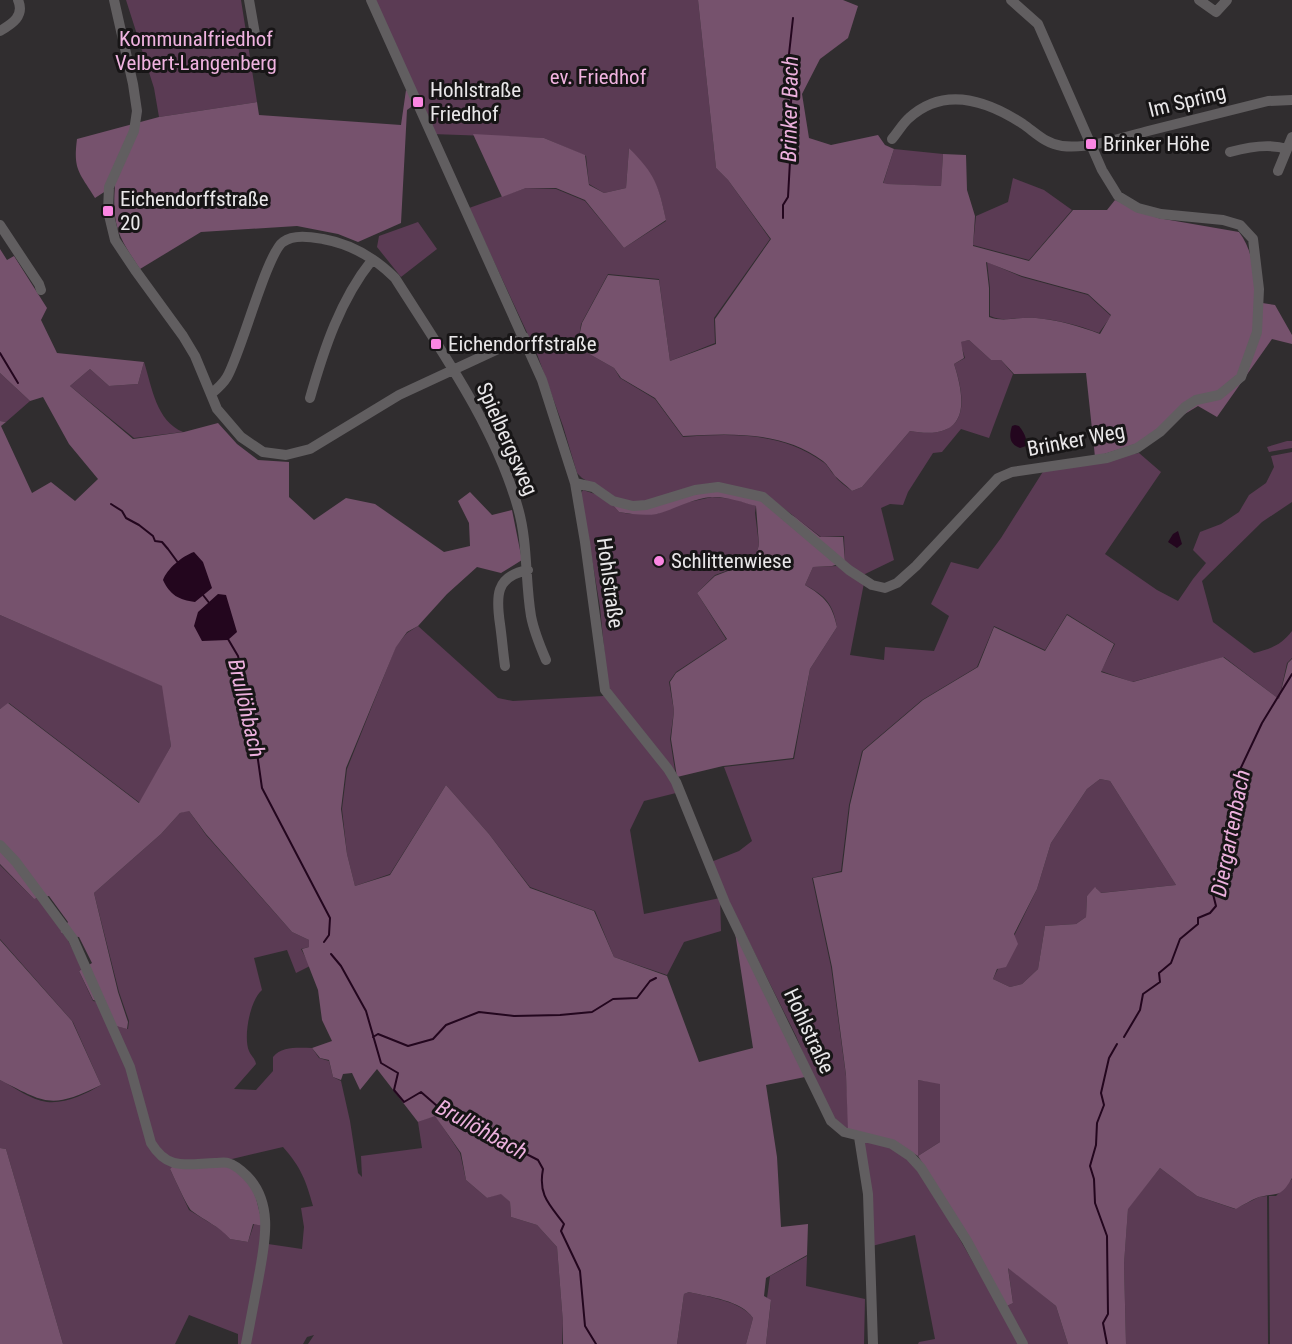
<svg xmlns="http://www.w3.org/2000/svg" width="1292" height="1344" viewBox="0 0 1292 1344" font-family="'Roboto Condensed',sans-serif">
<rect width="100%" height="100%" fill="#302d2f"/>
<!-- green -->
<path fill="#5b3b54" d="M126,0H241L257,102L159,117L154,88Z
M371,0H698L716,168L728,180L770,239L714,318L715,343L670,361L659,279L608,274L581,324L579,337L584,351L614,368L620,378L655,399L683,437C731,433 782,432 823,462C828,465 830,471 835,476C839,482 846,486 852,491L862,487L910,431C965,441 969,408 954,364L965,358L960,342L969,340L991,360H1001L1013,374L989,438L961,429L942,452L933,453L908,492L903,505L890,504L881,508L894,560L863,575L845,562L844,536L821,537L765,494L718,485L633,504L615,498L582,478L577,473L563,426L537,354L469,208L526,188L556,189L585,201L624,248L666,221C659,184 654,177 629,148L626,188L604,193L589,184L586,156L544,138L432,134Z
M894,149L943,154L941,186L883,184Z
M1013,178L1044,190L1072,210L1029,260L973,245L976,216L1008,202Z
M418,222L437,249L401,277L377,247L379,236Z
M987,262L1022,277L1088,295L1111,316L1099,333C1078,325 1058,320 1036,318C1020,316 1005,323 990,316V288Z
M144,362C152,387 156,421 183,432L134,438L70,386L90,369L109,386L138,384Z
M0,373L30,401L6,422L0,421Z
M1287,441H1292V448L1269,452L1267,447Z
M1292,452V502L1262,522L1202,581L1213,622L1254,653C1271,649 1281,645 1292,631V658L1287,663L1279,699L1224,657L1132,682L1101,671L1115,644L1067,614L1045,650L994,626L977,667L922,700L862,751L849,805L841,871L812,878L831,967L846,1076L849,1131L827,1111L796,1036L728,900L711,862L739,851L752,841L724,767L794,759L810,669L837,627C833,604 826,596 805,585L813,567L837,566L864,583L850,655L884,660L885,647L934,651L949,616L931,604L951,562L978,569L1001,538L1044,470L1139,453L1161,472L1105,554L1157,590L1178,601L1193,579L1206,563L1193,550L1200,532L1221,524L1239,512L1249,495L1266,483L1274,467L1271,456Z
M583,490L601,496L612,504L619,512L630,514H657L680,504L712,497L734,499L756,506L755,513L759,545L754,561L715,575L697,593L726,639L676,672L669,682L674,711L670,739L676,777V793L644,801L630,830L644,914L720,898L721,931L684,942L667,975L614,957L595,911L530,887L489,834L446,785L390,874L355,886L347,854L342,809L347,769L396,646L407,633L418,626L498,698L513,701L603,696L614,697L608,688L600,607L581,493Z
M0,615L163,686L171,746L140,803L9,703L0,709Z
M1100,779L1110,781L1176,885L1100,893L1096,888L1087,896L1086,917L1076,924L1045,926L1038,969L1022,984L1010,987L993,979L1037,889L1051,843L1087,789Z
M186,811H189L206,835L292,932L309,940V947L301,949L310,966L296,973L287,950L254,958L262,990C250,1000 243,1037 249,1051C251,1056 255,1058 256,1064L234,1089L256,1090L273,1071V1057C282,1046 298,1048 312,1048L319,1058L329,1061L333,1077L341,1081L350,1121L358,1173L362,1177L361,1156L422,1148L418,1122L435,1115L460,1153L466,1180L487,1198L501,1193L510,1202L511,1217L537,1225L557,1247L563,1323L562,1344H308L314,1335L307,1337L303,1344H249L268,1244L302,1249L304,1227L301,1208L313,1206C306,1181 301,1167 283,1147L232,1159L174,1166L170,1169L189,1210L223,1231L230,1239L248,1242L254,1224L263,1226L243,1344H238V1334L189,1315L175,1344H63L6,1149L0,1148V1080C14,1087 31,1100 47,1102C65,1104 86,1094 101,1085L73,1022L0,939V865L34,899H39L62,929L60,932L66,936L82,969L79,971L93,1001L105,1003L116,1026L128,1029L129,1021L119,992L94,893L161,834L180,813Z
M918,1080L940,1083V1142L918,1156Z
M862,1140L892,1147L920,1170L1020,1344H918L919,1342L935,1339L915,1235L872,1246Z
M1160,1168L1197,1196L1235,1209L1259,1197L1267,1196L1268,1344H1126L1124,1264L1128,1208Z
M1292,1179V1344H1270L1269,1196H1276Z
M807,1256L806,1286L865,1299L864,1344H766L771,1301L767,1298L770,1276Z
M1008,1267L1056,1306L1068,1344H1026L1007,1306L1013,1303Z
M689,1292C708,1297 741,1301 753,1318L746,1344H677L684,1294Z"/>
<!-- forest -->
<path fill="#76526d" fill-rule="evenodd" d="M698,0H843L858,6L848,38L820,59L802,94L809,138L831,145L878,135L885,145L894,149L883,183L887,184L941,186L943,154L966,155L967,190L975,216L973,246L1029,261L1073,210H1107L1115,200L1158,218L1239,232C1255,253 1254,278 1256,302L1275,305L1292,335V344L1272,339L1217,417L1198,406L1183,415L1163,435L1095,457L1086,373L1014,374L1001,360H991L969,340L961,342L964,358L954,364C968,407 966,441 910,431L862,487L852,491C847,486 840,481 835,476C831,471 828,465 823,461C783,431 731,433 683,436L655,398L621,378L614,368L584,351L579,337L582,323L608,275L659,280L670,361L716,344L715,319L771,239L728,180L716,168ZM986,262L1022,276L1088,294L1111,315L1100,334C1079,326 1058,320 1036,318C1019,316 1005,323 989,317V288Z
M406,90L418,102L407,110L401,223L358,242L338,234L297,226L201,232L140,269C118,236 112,226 115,185L95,198C79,172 73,170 77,139L159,117L257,102L259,115L401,125Z
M473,134L544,138L585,155L589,185L604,193L626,188L629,148C655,174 659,186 666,220L624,248L585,200L556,188H526L502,197Z
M0,249L7,260L14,256L47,308L41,320L57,353L144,362L138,384L109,386L90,369L70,386L133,439L184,432L218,423L237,444L258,460L289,462V497L314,520L346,498L375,504L444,552L470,546L469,523L458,501L470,492L492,515L512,510L522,560L501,573L477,567L447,594L418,626L407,632L396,647L346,768L341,809L347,854L355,886L390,875L446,785L489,834L530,888L594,911L614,957L667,976L699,1062L753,1048L734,926L805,1077L766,1085L777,1157L781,1227L808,1224L807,1255L766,1278L764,1296L771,1300L766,1344H746L753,1318C741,1300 709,1297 689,1292L684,1294L677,1344H563V1323L557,1247L537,1225L511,1217L510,1202L501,1194L487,1198L466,1180L461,1153L435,1116L418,1122L377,1069L360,1090L352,1073L343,1074L341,1080L333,1077L329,1060L320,1058L312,1048L332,1041L322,1020L318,990L302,949L309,947V940L292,932L206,834L189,811L180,813L161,834L94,893L118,992L128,1022L127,1029L116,1026L105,1003L93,1000L79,971L92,963L79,937L67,936L60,932L68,922L49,896L34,899L0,864V709L8,703L139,803L171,746L162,686L0,615V421L6,422L1,426L32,493L51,482L75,501L98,479L69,444L43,397L30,401L0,373Z
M716,490L761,498L795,517L820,537H843L845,562L832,566L813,567L805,585C825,597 832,604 837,627L810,669L793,758L723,766L677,777L671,739L674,711L670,682L676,673L727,639L697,593L715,576L754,561L759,545L756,506C742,502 726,496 711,497C691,499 675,509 657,514C645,516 631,514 619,512L612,504L633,508Z
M1067,615L1114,644L1101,672L1133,682L1223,657L1279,699L1288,663L1292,659V1178C1280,1199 1277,1192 1259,1197C1251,1200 1243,1205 1236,1209L1197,1196L1160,1168L1128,1209L1124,1264L1126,1344H1068L1056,1306L1008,1268L1013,1303L1007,1306L963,1227L918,1156L894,1142L848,1131L846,1075L832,967L813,878L842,872L850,805L863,751L923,700L978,667L994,627L1045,651ZM1100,779L1110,781L1176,885L1101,893L1095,887L1087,896L1086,917L1076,924L1045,926L1038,969L1022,984L1010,987L993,979L997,969L1006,967L1018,944L1014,934L1037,889L1051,843L1087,789ZM918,1080L940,1084V1142L918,1156Z
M0,940L72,1021L101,1085C51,1109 47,1104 0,1080Z
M0,1148L6,1149L63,1344H0Z
M174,1165H229L249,1182L256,1198L263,1226L253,1224L248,1242L230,1239C219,1226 205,1221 192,1211C188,1209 174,1177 170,1169Z"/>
<!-- water -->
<path fill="#23061e" d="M1015,425L1019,426C1023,431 1028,439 1026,446L1020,448C1009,444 1009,436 1012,426Z
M1178,531L1182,544L1177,548L1168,542L1173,534Z
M194,552L203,562L212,588L195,602C179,600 170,595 163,580C167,569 182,556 194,552Z
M218,594L226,595L237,632L228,640L202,641L194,626L198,612Z"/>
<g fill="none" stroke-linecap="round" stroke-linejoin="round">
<!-- stream -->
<path stroke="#23061e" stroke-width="2" d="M783,218V205L788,197L791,143L790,121L793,67L789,54L793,18
M0,353L18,383
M111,504L122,511L126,518L139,525L153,536L155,541L162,542L168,549L179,564
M203,595L210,604
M228,639L238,656L258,739L257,753L262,788L330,918L329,935L324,942
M331,954L341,966L366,1011L381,1063L398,1073L394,1090L404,1102L421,1092L444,1112L538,1160L543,1169C538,1195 549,1204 564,1224L561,1231L580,1271L585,1326L596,1344
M373,1037L378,1034L408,1046L433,1039L446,1025L479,1012L514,1016L560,1015L592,1012L613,999L637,998L650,981L656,978
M1124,1037L1140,1010L1143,994L1160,982L1159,973L1171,963L1180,939L1198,924V918L1210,913L1216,906L1213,894L1222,874V862L1226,848L1235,801L1237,776L1262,723L1292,674
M1107,1344L1103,1323L1108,1314L1107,1236L1095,1203L1094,1179L1090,1166L1096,1145L1097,1123L1104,1105L1101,1093L1109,1058L1117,1044"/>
<!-- minor -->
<path stroke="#615e60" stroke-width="10" d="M114,0L133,84L137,111L134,131L109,187L108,211L115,240L135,270L183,336L195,356L217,409L241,437L263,452L286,455L310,449L399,395L524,337
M249,0L255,34L262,43
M371,0L542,380L575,483L585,542L605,690L668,769L676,782L725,903L831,1121L844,1132L892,1144L910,1156L921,1168L967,1241L1023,1344
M1199,0L1216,12L1227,0
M0,31C12,24 25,16 18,0
M892,139C898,132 903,123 909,118C945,85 988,101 1023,124C1036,133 1046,144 1062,146C1090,149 1121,138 1148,131C1188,121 1228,111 1268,101L1292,100
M1230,152C1248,147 1269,143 1287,149
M1278,171L1292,137
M0,225L39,284L41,290
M211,394C217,389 223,384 227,377C241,353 267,253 283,242C294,234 311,237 323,239C351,244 375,258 395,278C440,349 495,426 518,508C528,543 525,580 531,616C534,632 540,646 546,660
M310,398C324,349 340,300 372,260
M575,483L593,487L613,501L633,506L646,505L695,490L718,487L763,497L849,570L872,585L885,588L897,583L916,566L998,478L1012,472L1107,458L1137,448L1160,432L1185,407L1196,400L1219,395L1241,377L1257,332L1259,289L1253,239L1240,225L1223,220L1161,214L1138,208L1118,196L1102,170L1038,24L1011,0
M505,666C503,652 502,638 500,624C496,597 495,576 528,570
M0,845L16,862L73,939L130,1067L151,1143C168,1171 186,1164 215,1163C219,1163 225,1162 228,1163C236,1165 242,1171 247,1176C275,1205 264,1246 258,1281C254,1302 250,1323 246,1344
M859,1137L868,1194L873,1344"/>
</g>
<!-- markers -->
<g fill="#fc86e3" stroke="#171516" stroke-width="2">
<rect x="412" y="96" width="12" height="12" rx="3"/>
<rect x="1085" y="138" width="12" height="12" rx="3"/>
<rect x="102" y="205" width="12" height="12" rx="3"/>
<rect x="430" y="338" width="12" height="12" rx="3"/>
<circle cx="659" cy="561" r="6"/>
</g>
<g text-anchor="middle" stroke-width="6" stroke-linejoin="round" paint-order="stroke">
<!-- park labels -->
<g font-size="21" fill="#f0b3e0" stroke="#171516">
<text x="196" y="46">Kommunalfriedhof<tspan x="196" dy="24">Velbert-Langenberg</tspan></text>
<text x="598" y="84">ev. Friedhof</text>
</g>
<!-- poi labels -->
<g font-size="21" fill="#e9e7e9" stroke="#171516" text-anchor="start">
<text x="430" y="97">Hohlstraße<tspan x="430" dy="24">Friedhof</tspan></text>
<text x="1103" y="151">Brinker Höhe</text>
<text x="120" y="206">Eichendorffstraße<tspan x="120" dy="24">20</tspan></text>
<text x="448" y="351">Eichendorffstraße</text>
<text x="671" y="568">Schlittenwiese</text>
</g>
<!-- street labels -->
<g font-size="21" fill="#e9e7e9" stroke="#171516">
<text transform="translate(1187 101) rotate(-14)" y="7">Im Spring</text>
<text transform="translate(507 439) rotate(66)" y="7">Spielbergsweg</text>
<text transform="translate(1076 440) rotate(-11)" y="7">Brinker Weg</text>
<text transform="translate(610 583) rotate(82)" y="7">Hohlstraße</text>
<text transform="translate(809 1031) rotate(65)" y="7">Hohlstraße</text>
</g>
<!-- water labels -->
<g font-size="22" font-style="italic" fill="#ecb0dd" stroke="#171516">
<text transform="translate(789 109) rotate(-89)" y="8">Brinker Bach</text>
<text transform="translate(247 708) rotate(77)" y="8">Brullöhbach</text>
<text transform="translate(1230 833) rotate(-79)" y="8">Diergartenbach</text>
<text transform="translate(482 1129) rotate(29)" y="8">Brullöhbach</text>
</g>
</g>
</svg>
